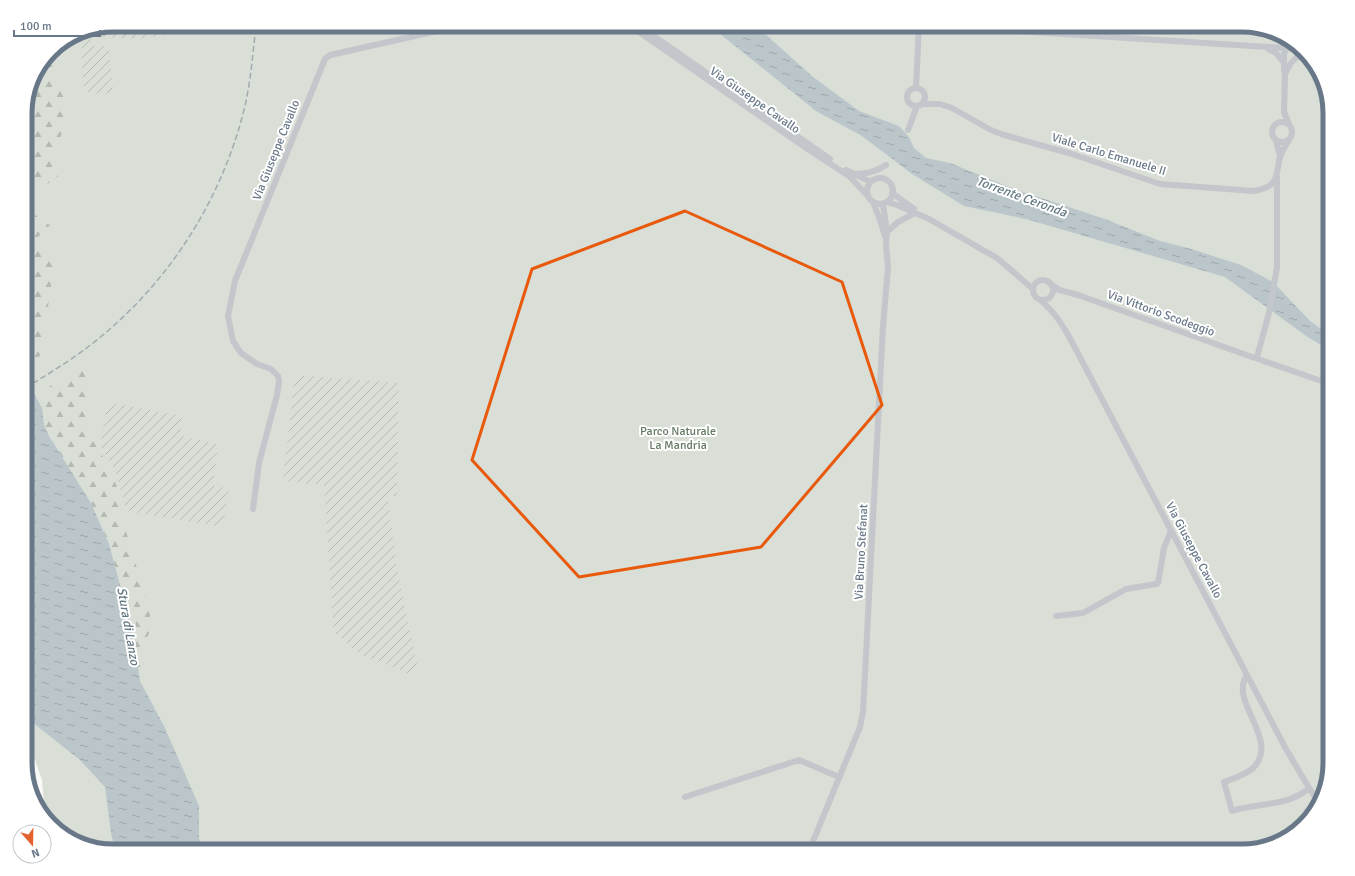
<svg xmlns="http://www.w3.org/2000/svg" width="1355" height="876" viewBox="0 0 1355 876" font-family="Signika,sans-serif">
<defs>
<pattern id="forest-firs" width="22" height="20" patternUnits="userSpaceOnUse"><rect width="22" height="20" fill="#d9ded6"/><path d="M5 1l3.5 6h-7zM16 11l3.5 6h-7z" fill="#b4b9b3"/></pattern>
<pattern id="garden-furrows" width="10" height="10" patternUnits="userSpaceOnUse"><rect width="10" height="10" fill="#d9ded6"/><path d="M-1 1l2-2M0 10L10 0M9 11l2-2" fill="none" stroke="#b4b9b3"/></pattern>
<pattern id="water-ripples" width="26" height="14" patternUnits="userSpaceOnUse"><rect width="26" height="14" fill="#bbc6cb"/><path d="M2 4q2-2 4 0t4 0M15 11q2-2 4 0t4 0" fill="none" stroke="#9ca6ab"/></pattern>
</defs>
<rect width="100%" height="100%" fill="#f9f9f7"/>
<!-- green -->
<path fill="#d9ded6" d="M113,25H1242L1291,40L1318,69L1330,113V763L1315,812L1286,839L1242,851H113L87,843C83,830 70,831 58,830L45,815L42,780L25,731V108L32,79L51,51L80,32Z"/>
<!-- forest -->
<path fill="url(#forest-firs)" d="M49,54L64,96V125L56,153L58,177L32,194V209L40,221L50,225L37,238L33,245L57,262L50,290L48,307L43,320L44,346L36,363L31,362L25,358V108L32,79Z
M89,364L86,428L98,449L110,468L122,501L123,521L150,612L149,634L140,647L147,671L140,681L131,626L109,544L91,503L49,436C40,417 42,408 47,388Z"/>
<!-- garden -->
<path fill="url(#garden-furrows)" d="M117,25L158,27L178,26L182,33L137,39L93,36L91,34L92,31L105,27Z
M1102,25H1242L1275,35Z
M81,39H90L95,47L109,46L113,94L84,92Z
M295,375L399,383L397,495L388,498L396,565L418,670L413,675L361,655L334,632L324,485L283,481Z
M108,402L182,416L180,436L218,444L213,485L229,489L223,525L218,526L127,511L115,470L100,445Z"/>
<!-- water -->
<path fill="url(#water-ripples)" d="M709,25H755L812,76L859,111L899,126L909,137L914,148L926,158L950,163L1014,189L1105,219L1160,241L1188,248L1241,265L1273,282L1310,321L1330,335V350L1309,338L1225,277L1026,219L964,206L912,174L862,136L816,111Z
M25,377L42,408L44,425L49,436L91,503L109,544L131,626L140,681L164,726L199,806V839L207,851H115L111,833L105,787L80,760L32,722L25,699Z"/>
<g fill="none" stroke-linecap="round" stroke-linejoin="round">
<!-- minor -->
<path stroke="#c3c6cb" stroke-width="6" d="M629,25L809,150L849,176L867,195
M638,25L830,159
M919,25L1300,49
M1268,49L1276,53L1284,63
M1287,49L1284,53V69L1285,74L1284,112L1289,124
M1286,72L1291,63L1302,52
M907 97a9 9 0 1 1 18 0a9 9 0 1 1-18 0Z
M916,88L919,25
M922,104H940L952,108L991,130L1004,135L1072,154L1160,184L1254,191C1280,186 1275,177 1280,157C1282,151 1286,145 1289,140
M1272 132a10 10 0 1 1 20 0a10 10 0 1 1-20 0Z
M908,130L917,106
M1276,140L1280,156
M846,170L871,182
M855,174C866,174 877,171 886,165
M867 191a13 13 0 1 1 26 0a13 13 0 1 1-26 0Z
M892,193L914,209
M873,202L880,220L885,237
M887,202L897,205L929,219L997,258L1033,289
M887,232L898,222L915,213
M1033 290a10 10 0 1 1 20 0a10 10 0 1 1-20 0Z
M1048,282L1059,290L1078,295L1255,358
M1040,300C1055,312 1064,327 1073,344L1286,749L1309,788L1318,801
M1257,357L1269,313L1277,267V177
M1258,359L1330,384
M253,509L259,463L277,395L279,381L278,376L271,369L257,364L241,353L233,341L228,316L235,281L325,59L330,55L464,25
M1056,616L1083,613L1126,589L1156,584L1158,583L1164,548L1171,530
M1247,675C1228,701 1280,739 1254,767C1248,774 1232,779 1224,782L1232,811C1257,803 1290,806 1309,788
M685,797L799,760L839,777
M499,851C507,843 514,846 522,851
M809,851L860,727L863,712L883,326L888,268L886,244L887,232L883,204"/>
<!-- rail -->
<path stroke="#a4aab0" stroke-width="1.5" stroke-dasharray="6 3" stroke-linecap="butt" d="M25,388C50,373 75,358 98,339C171,280 223,197 245,106C251,79 253,52 256,25"/>
</g>
<!-- marked area -->
<path fill="none" stroke="#e8590c" stroke-width="3" stroke-linejoin="round" d="M685,211L842,282L882,405L761,547L579,577L472,460L532,269Z"/>
<g text-anchor="middle" stroke-width="4" stroke-linejoin="round" paint-order="stroke">
<!-- street labels -->
<g font-size="12" fill="#697888" stroke="#fff">
<text transform="translate(755 100) rotate(35)" y="4">Via Giuseppe Cavallo</text>
<text transform="translate(276 150) rotate(-68)" y="4">Via Giuseppe Cavallo</text>
<text transform="translate(1109 154) rotate(17)" y="4">Viale Carlo Emanuele II</text>
<text transform="translate(1161 313) rotate(20)" y="4">Via Vittorio Scodeggio</text>
<text transform="translate(1194 550) rotate(62)" y="4">Via Giuseppe Cavallo</text>
<text transform="translate(861 552) rotate(-87)" y="4">Via Bruno Stefanat</text>
</g>
<!-- park labels -->
<g font-size="12" fill="#667a64" stroke="#fff">
<text x="678" y="435">Parco Naturale<tspan x="678" dy="14">La Mandria</tspan></text>
</g>
<!-- water labels -->
<g font-size="13" font-style="italic" fill="#647983" stroke="#fff">
<text transform="translate(1022 196) rotate(20)" y="5">Torrente Ceronda</text>
<text transform="translate(129 626) rotate(80)" y="5">Stura di Lanzo</text>
</g>
</g>
<!-- crop -->
<path d="M0 0H1355V876H0ZM113 32H1242A81 81 0 0 1 1323 113V763A81 81 0 0 1 1242 844H113A81 81 0 0 1 32 763V113A81 81 0 0 1 113 32Z" fill="#fff" fill-rule="evenodd"/>
<path fill="none" stroke="#697888" stroke-width="5" d="M113 32H1242A81 81 0 0 1 1323 113V763A81 81 0 0 1 1242 844H113A81 81 0 0 1 32 763V113A81 81 0 0 1 113 32Z"/>
<!-- north arrow -->
<g transform="translate(32 844) rotate(160)"><circle r="19" fill="#ffffff" stroke="#c3c9cf"/>
<path d="M0-3L7 15L0 10L-7 15Z" fill="#e3622e"/>
<text y="-6" font-size="11" font-weight="bold" text-anchor="middle" fill="#697888">N</text>
</g>
<!-- scale -->
<path d="M14 30v6h86v-6" fill="none" stroke="#697888" stroke-width="2"/>
<text x="20" y="30" font-size="12" fill="#697888" stroke="#ffffff" stroke-width="3" paint-order="stroke">100 m</text>
</svg>
